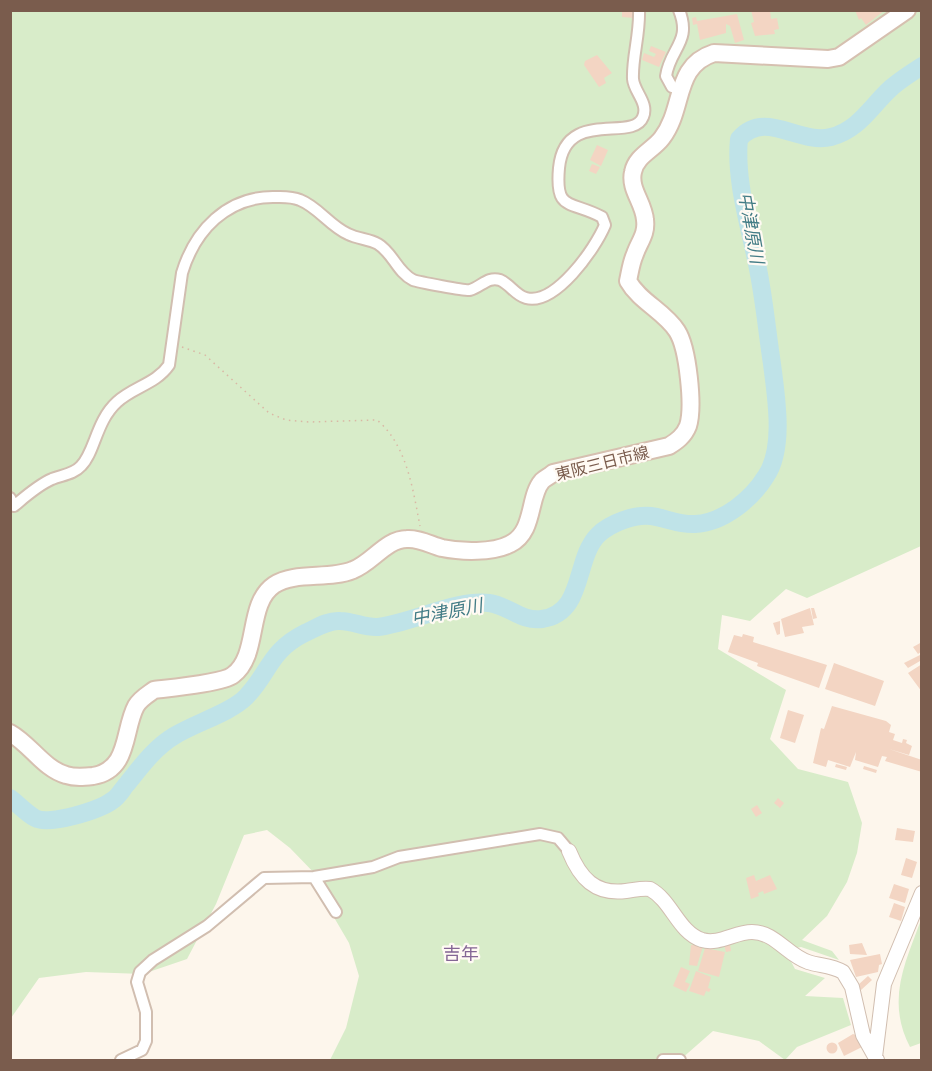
<svg xmlns="http://www.w3.org/2000/svg" width="932" height="1071" viewBox="0 0 932 1071" font-family="Barlow,'Noto Sans JP',sans-serif">
<rect width="100%" height="100%" fill="#fdf6ec"/>
<!-- green -->
<path fill="#d8ecc9" d="M11,11H921V546L807,598L786,589L750,621L722,615L718,649L786,690L770,739L798,769L848,782L862,823L857,853L847,882L827,916L802,940L832,951L839,960L801,947L785,950L795,969L825,978L805,996L843,998L851,1025L797,1047L785,1060L759,1041L713,1031L680,1060H330L346,1028L359,976L349,943L332,914L320,879L290,848L267,830L244,835L216,904L187,959L143,974L86,972L39,978L11,1018Z
M921,920V1043L910,1047C886,1001 905,963 921,920Z"/>
<g fill="none" stroke-linecap="round" stroke-linejoin="round">
<!-- river -->
<path stroke="#bfe3e8" stroke-width="18" d="M10,798C18,804 26,813 35,818C49,826 100,810 113,800C118,797 122,790 126,785C140,768 154,748 174,736C195,723 230,713 246,697C270,672 269,651 305,633C316,628 328,620 340,621C353,621 365,628 378,627C411,623 457,599 489,603C508,605 521,622 542,619C585,613 574,559 598,535C610,523 635,514 651,516C666,518 679,525 695,524C723,523 752,499 766,476C785,448 776,396 772,364C767,331 764,297 757,264C749,224 735,180 739,139C765,109 799,145 831,137C859,130 871,106 891,88C900,80 911,73 922,66"/>
</g>
<!-- building -->
<path fill="#f3d5c3" d="M622,10H634V18L622,17Z
M751,10H770L771,19L777,18L779,29L774,30L775,34L755,36L751,23L754,22Z
M855,10H885L866,25L861,18L859,20Z
M737,14L744,40L735,43L730,26L726,24V33L700,40L697,24L693,25L692,18L696,17L697,21Z
M651,46L666,52L659,67L642,60L644,53L654,57L656,54L649,51Z
M597,55L612,73L604,78L606,83L599,87L584,65L585,61Z
M597,145L608,150L601,166L590,160Z
M592,164L600,167L596,174L589,171Z
M810,608L814,625L802,627L804,633L785,637L781,619Z
M811,608H814L817,618L813,619Z
M780,621V634L777,635L773,623Z
M743,634L754,637L753,642L827,665L819,688L757,666L758,663L728,652L734,635L742,637Z
M922,642V651L918,654L913,647Z
M922,654L920,661L908,668L904,663Z
M834,663L884,681L875,706L825,689Z
M922,664V692L908,673Z
M832,706L886,721L891,725L889,732L895,734L893,740L902,743L903,739L907,740L906,743L912,746L909,755L889,749L922,760V772L885,761L887,757L882,756L878,767L855,760L856,752L850,767L828,760L826,767L813,763L821,728L824,729Z
M788,710L804,715L795,743L780,738Z
M836,764L847,767L846,770L835,767Z
M864,766L877,770L876,773L863,769Z
M778,798L784,803L780,808L774,803Z
M757,805L762,813L756,817L751,809Z
M897,828L915,831L913,842L895,840Z
M906,858L917,862L912,878L901,875Z
M754,875L756,881L770,875L777,889L764,894L763,891L758,893L759,896L751,899L746,878Z
M894,884L909,889L905,903L889,898Z
M894,903L905,907L901,921L889,917Z
M862,943L867,955L850,954L849,945Z
M730,944L731,951L726,952L724,945Z
M691,945L703,946L697,966L689,965Z
M705,948L725,952L719,977L698,971Z
M880,954L882,964L879,965L878,972L856,977L850,960Z
M681,967L690,971L685,982L690,984L686,992L673,986Z
M696,971L711,977L708,988L711,989L709,992L706,991L704,996L689,991Z
M868,976L872,980L861,990L858,985Z
M853,1034L856,1035L862,1047L844,1056L838,1043Z
M826.5 1048a5.5 5.5 0 1 1 11 0a5.5 5.5 0 1 1-11 0Z"/>
<g fill="none" stroke-linecap="round" stroke-linejoin="round">
<!-- minor casing -->
<g stroke="#d1beb0" stroke-width="14">
<path id="minor" d="M679,10C692,42 670,48 666,76L672,87L682,90
M10,498L14,506C26,496 38,485 52,479C62,475 74,474 81,466C95,452 96,421 117,402C133,387 156,384 169,365L182,273C195,230 227,197 273,197C282,197 291,196 300,200C318,207 330,226 348,234C358,239 369,239 378,244C393,253 397,272 413,280C418,282 466,291 470,290C481,287 488,276 500,280C510,284 515,295 526,298C555,306 595,249 605,225L602,217C570,200 555,212 559,168C565,107 633,143 643,117C649,103 634,92 633,79C632,57 640,35 639,10
M314,877L336,912
M121,1060L142,1050L146,1041V1012L137,982L140,972L153,960L207,926L264,878L314,877L373,867L399,857L540,834L558,838L569,851
M663,1060H680"/>
</g>
<!-- tertiary casing -->
<g stroke="#d1beb0" stroke-width="16">
<path id="tertiary" d="M569,851C580,878 595,895 626,891C635,890 641,888 650,889C672,901 678,932 702,940C719,945 735,932 752,932C775,932 787,955 808,962C820,966 831,965 843,972L852,987L863,1035L877,1060
M875,1057L884,984L922,893"/>
</g>
<!-- secondary casing -->
<g stroke="#d6c0b0" stroke-width="20">
<path id="secondary" d="M10,733C30,744 44,769 66,775C75,778 84,777 93,776C130,770 123,730 136,706C140,699 147,695 154,690C170,688 223,683 233,675C260,655 246,604 274,585C295,571 329,580 353,570C372,563 386,539 407,539C419,538 431,545 442,548C461,552 493,553 510,544C535,532 528,497 542,481C545,478 550,476 553,473L669,446C677,441 684,436 688,426C694,407 688,348 677,331C664,311 640,302 628,281C630,272 631,263 635,254C639,242 647,234 645,220C644,203 629,189 633,172C636,156 653,150 662,138C685,108 673,66 714,53L828,59L839,57L907,10"/>
</g>
<!-- path -->
<path stroke="#d9b8a5" stroke-width="1.5" stroke-dasharray="1.5 4.5" stroke-linecap="butt" d="M182,347L205,355L269,413L286,420L309,422L377,420C407,445 413,490 420,526"/>
<!-- minor -->
<use href="#minor" stroke="#fff" stroke-width="10"/>
<!-- tertiary -->
<use href="#tertiary" stroke="#fff" stroke-width="14"/>
<!-- secondary -->
<use href="#secondary" stroke="#fff" stroke-width="16"/>
</g>
<g text-anchor="middle" stroke-width="4.5" stroke-linejoin="round" paint-order="stroke">
<!-- street labels -->
<g font-size="16" fill="#7a5c4d" stroke="#fffaf3">
<text transform="translate(602 463) rotate(-14)" y="6">東阪三日市線</text>
</g>
<!-- water labels -->
<g font-size="18" font-style="italic" fill="#437c86" stroke="#fffaf3">
<text transform="translate(751 228) rotate(80)" y="6">中津原川</text>
<text transform="translate(447 612) rotate(-11)" y="6">中津原川</text>
</g>
<!-- neighbourhood labels -->
<g font-size="18" fill="#846695" stroke="#fffaf3">
<text x="461" y="960">吉年</text>
</g>
</g>
<!-- border -->
<rect width="932" height="1071" fill="none" stroke="#7a5c4d" stroke-width="24"/>
</svg>
